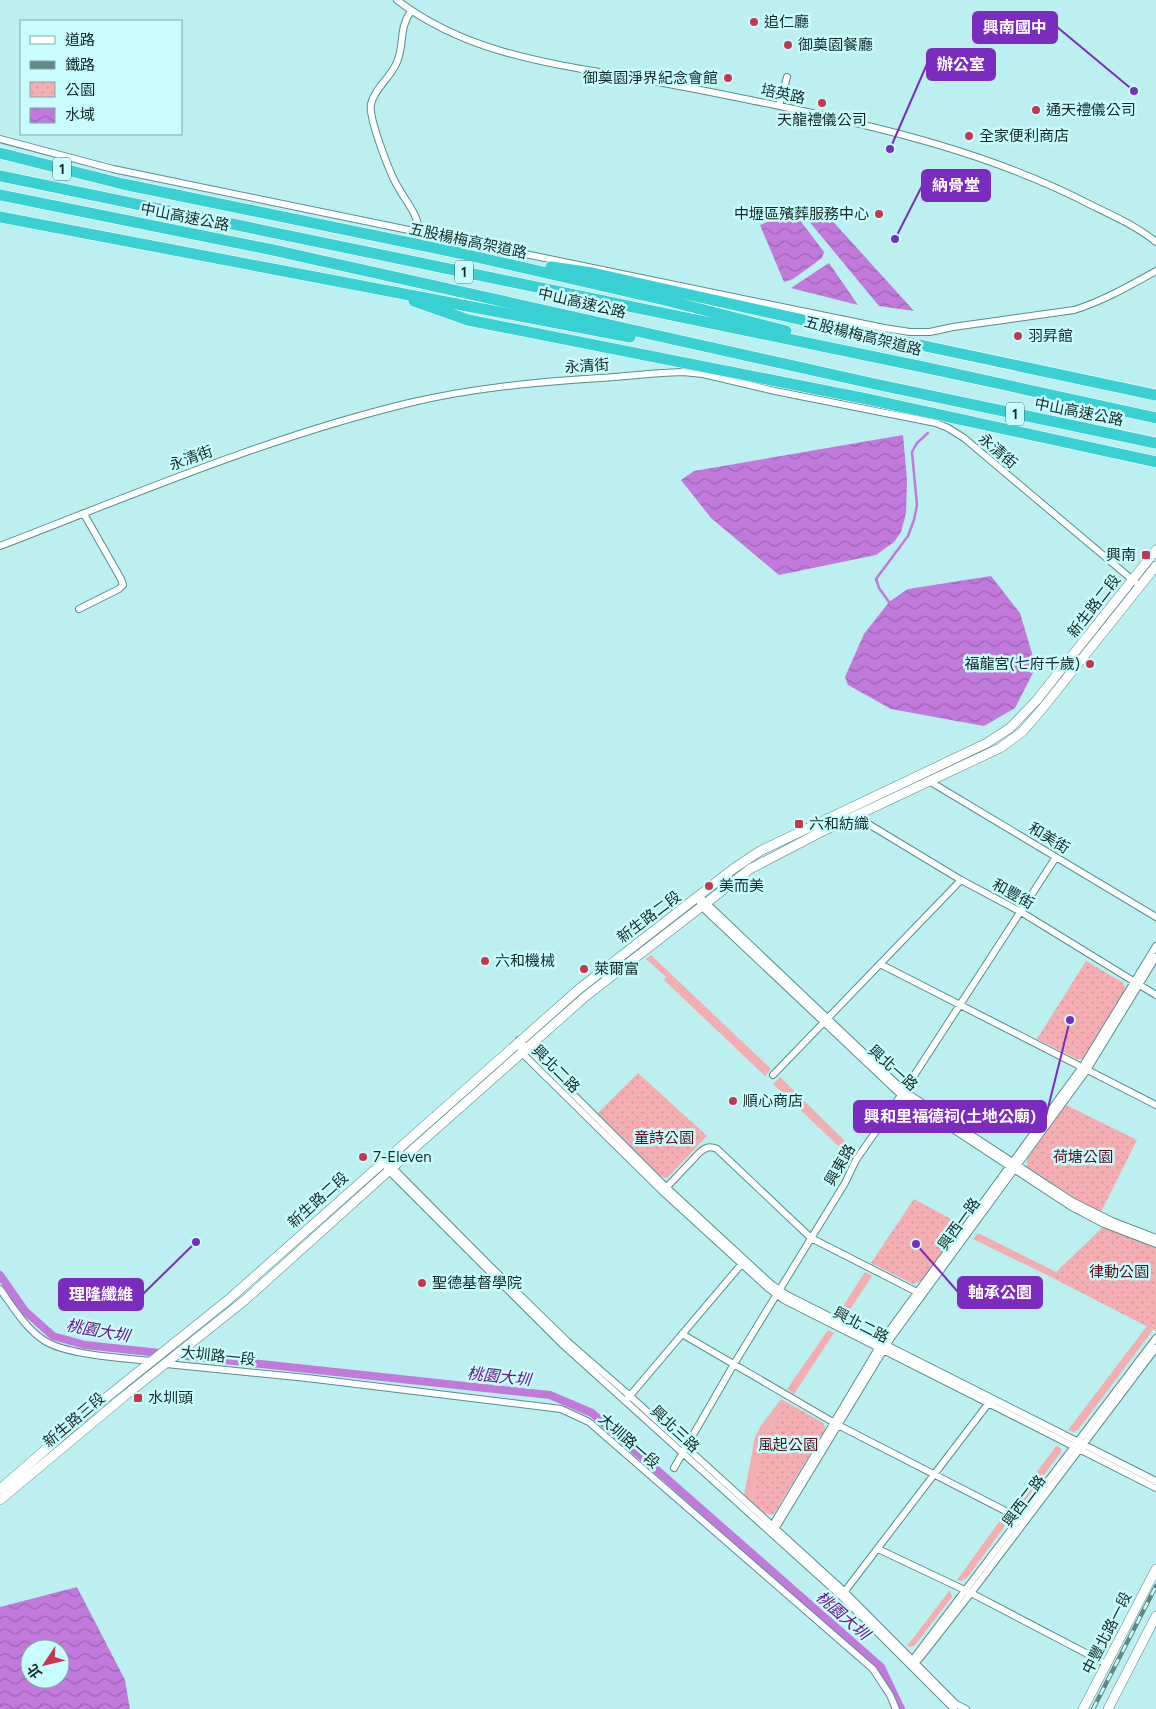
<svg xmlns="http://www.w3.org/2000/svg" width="1156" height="1709" viewBox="0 0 1156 1709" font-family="Figtree,'Noto Sans TC',sans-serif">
<defs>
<pattern id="park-dots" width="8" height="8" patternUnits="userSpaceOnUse" patternTransform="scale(1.25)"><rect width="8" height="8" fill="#f4aeb1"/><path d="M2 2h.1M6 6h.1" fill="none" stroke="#d09698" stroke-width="1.8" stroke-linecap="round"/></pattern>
<pattern id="water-waves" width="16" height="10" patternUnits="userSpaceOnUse" patternTransform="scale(1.25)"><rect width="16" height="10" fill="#c17adb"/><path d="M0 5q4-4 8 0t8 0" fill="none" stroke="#9c64b2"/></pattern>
</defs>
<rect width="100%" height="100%" fill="#bcefef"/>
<!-- green -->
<path fill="#f4aeb1" d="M651,955L771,1069L765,1076L664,980L666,977L646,959Z
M780,1077L856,1152L852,1159L773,1084Z
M978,1233L1056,1272L1051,1277L973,1239Z
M865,1272L872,1276L845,1317L838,1314Z
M1147,1326L1153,1330L1078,1430L1074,1432L1068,1430Z
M828,1330L834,1333L794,1394L787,1389Z
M781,1399L788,1403L767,1432L763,1441L752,1502L744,1495L755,1437L760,1427Z
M1057,1445L1061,1449V1452L1021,1506L1016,1508L1011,1506Z
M1004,1515L1008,1519L1007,1523L967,1578L961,1581L957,1580Z
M950,1590L952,1597L915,1645L910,1647L907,1646Z"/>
<!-- park -->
<path fill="url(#park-dots)" d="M1086,961L1122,982L1126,989L1085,1058L1083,1059H1077L1037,1039Z
M638,1073L707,1136L667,1178L659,1176L597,1114Z
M1066,1105L1137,1140L1101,1212L1075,1198L1027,1167V1159Z
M914,1199L962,1225L923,1280L913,1284L871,1263Z
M1103,1227L1156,1248V1331L1051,1277Z
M788,1403L820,1421L824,1424L825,1429L774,1514C764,1517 759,1509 752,1502L763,1441L767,1432Z"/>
<!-- water -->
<path fill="url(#water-waves)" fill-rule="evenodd" d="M819,206L914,311L879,306L803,214Z
M793,211L824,252L822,258L793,279L784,282L760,225Z
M829,263L858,305L791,288Z
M903,435L907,480L906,513L901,532L894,542L876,555L779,575L711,518L681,480L694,471Z
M991,576L1020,613L1036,667L1015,708L984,726L891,709L848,685L845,677L864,634L889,602L908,589Z
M77,1587L125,1680L130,1709H0V1607ZM30,1649H60V1679H30Z"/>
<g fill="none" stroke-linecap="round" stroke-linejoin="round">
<!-- stream -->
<path stroke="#c17adb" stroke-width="2.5" d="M889,602L879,588L876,579L908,536L914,520L917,505L912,452L917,443L928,433"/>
<!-- canal -->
<path stroke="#c17adb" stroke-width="8" d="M0,1275L25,1311L53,1336L85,1345L550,1395L592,1413L881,1667L901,1709"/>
<!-- street casing -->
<g stroke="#5b8c8c" stroke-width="8">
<path id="street" d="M397,0C471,57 563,65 652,81C693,88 734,97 775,105C884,128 994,154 1093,206C1114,216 1138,227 1156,242
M411,11C398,30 405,43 397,62C392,76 374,89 371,104C368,117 390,174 398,187C406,202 418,214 419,231
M779,106L787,77
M0,139L113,169L884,328L910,332H930L953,327L1074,310C1103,301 1129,286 1156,271
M0,546C135,494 268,437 409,403C472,388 536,382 600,378C627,376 655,373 683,372L703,374L775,391L936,423L948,428L964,438L1135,582
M79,609L119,589L123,585L121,579L84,514
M929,781L1156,917
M859,815L870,825L961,880L1021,912L1156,995
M698,898L701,906L901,1095L1070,1206L1104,1224L1156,1244
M703,900L904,1091L1072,1201L1112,1221L1156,1238
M880,964L1156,1105
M519,1040L522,1053L663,1192L768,1288L784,1300L1156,1488
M525,1046L666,1187L771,1284L787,1295L1156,1481
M773,1075L961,880
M383,1162L389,1171L561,1343L841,1596L954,1709
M391,1166L489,1265L568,1342L630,1396L845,1592L956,1704L966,1709
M665,1189L700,1152C706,1147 710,1146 717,1149L811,1238L921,1294
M0,1289C13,1307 26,1329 45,1341C67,1355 124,1358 151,1361
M682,1334L838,1425L1023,1520
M166,1364L307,1378L561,1409L589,1422L873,1669L890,1695L896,1709
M628,1398L745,1260
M674,1468L734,1364L845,1183L856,1160L904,1091L1056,857
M771,1528L886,1335L1082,1067L1156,946
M773,1530L775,1529L891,1338L1087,1070L1156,957
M878,1549L971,1593L1101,1661
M842,1595L991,1400
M911,1662L1156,1338
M913,1664L920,1658L971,1593L1156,1348"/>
</g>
<!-- secondary casing -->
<g stroke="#5b8c8c" stroke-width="10">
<path id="secondary" d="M0,1489L97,1405L228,1300L579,989L733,869L760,851L987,743L1010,728L1036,701L1156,550
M0,1500L127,1394L245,1300L393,1167L586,996L750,869L819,833L1000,748L1022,732L1042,709L1156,566
M1083,1709L1156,1569
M1108,1709L1156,1616"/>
</g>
<!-- highway casing -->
<g stroke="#fff" stroke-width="12">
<path id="highway" d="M0,153L123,184L459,253L669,301L786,331
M0,176L928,368L1156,418
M0,195L273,250L875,384L1156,443
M0,217L630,337
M551,267L592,273L821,324L1156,395
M414,301L468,320L867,399L1156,462"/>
</g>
<!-- street -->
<use href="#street" stroke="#fff" stroke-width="6"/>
<!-- secondary -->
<use href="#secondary" stroke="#fff" stroke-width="9"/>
<!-- highway -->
<use href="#highway" stroke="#38d0d2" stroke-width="11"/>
<!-- rail casing -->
<g stroke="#638686" stroke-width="4.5">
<path id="rail" d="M1093,1709L1156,1586"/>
</g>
<!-- rail -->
<use href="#rail" stroke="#c9fdfd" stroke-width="2.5" stroke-dasharray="8" stroke-linecap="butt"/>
</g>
<!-- markers -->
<g fill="#c6364d" stroke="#c9fdfd" stroke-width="2">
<circle cx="754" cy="22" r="5"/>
<circle cx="788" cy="45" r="5"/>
<circle cx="728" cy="78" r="5"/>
<circle cx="822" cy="103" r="5"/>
<circle cx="1036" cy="110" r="5"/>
<circle cx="969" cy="136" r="5"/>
<circle cx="879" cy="214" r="5"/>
<circle cx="1018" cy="336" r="5"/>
<rect x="1141" y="550" width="10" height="10" rx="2.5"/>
<circle cx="1090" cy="664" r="5"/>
<rect x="794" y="819" width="10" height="10" rx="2.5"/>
<circle cx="709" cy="886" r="5"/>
<circle cx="485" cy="961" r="5"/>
<circle cx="584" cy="969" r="5"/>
<circle cx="733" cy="1101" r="5"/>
<circle cx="363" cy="1157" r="5"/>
<circle cx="422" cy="1283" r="5"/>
<rect x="133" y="1393" width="10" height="10" rx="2.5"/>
</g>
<g text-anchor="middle" stroke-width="5" stroke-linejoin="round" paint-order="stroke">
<!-- shield labels -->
<g fill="#c9fdfd" stroke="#4b6969" stroke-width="1">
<rect x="53" y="157.5" width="18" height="23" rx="4"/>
<rect x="455" y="260.5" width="18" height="23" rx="4"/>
<rect x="1006" y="402.5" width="18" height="23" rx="4"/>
</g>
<g font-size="14" font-weight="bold" fill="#152929">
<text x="62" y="174">1</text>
<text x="464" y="277">1</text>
<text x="1015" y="419">1</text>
</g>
<!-- poi labels -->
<g font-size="15" fill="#152929" stroke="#c9fdfd" text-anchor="start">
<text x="764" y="27">追仁廳</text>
<text x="798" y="50">御奠園餐廳</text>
<text x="718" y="83" text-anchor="end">御奠園淨界紀念會館</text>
<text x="1046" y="115">通天禮儀公司</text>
<text x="822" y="125" text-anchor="middle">天龍禮儀公司</text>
<text x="979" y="141">全家便利商店</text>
<text x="869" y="219" text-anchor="end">中壢區殯葬服務中心</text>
<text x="1028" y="341">羽昇館</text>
<text x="1136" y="560" text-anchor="end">興南</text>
<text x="1080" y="669" text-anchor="end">福龍宮(七府千歲)</text>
<text x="809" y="829">六和紡織</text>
<text x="719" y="891">美而美</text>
<text x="495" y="966">六和機械</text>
<text x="594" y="974">萊爾富</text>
<text x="743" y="1106">順心商店</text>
<text x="373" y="1162">7-Eleven</text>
<text x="432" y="1288">聖德基督學院</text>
<text x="148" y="1403">水圳頭</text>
</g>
<!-- street labels -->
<g font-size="15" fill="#152929" stroke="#c9fdfd">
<text transform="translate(783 94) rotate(12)" y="5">培英路</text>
<text transform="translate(185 217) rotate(11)" y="5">中山高速公路</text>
<text transform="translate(468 241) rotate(12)" y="5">五股楊梅高架道路</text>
<text transform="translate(582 303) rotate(13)" y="5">中山高速公路</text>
<text transform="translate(863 336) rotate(14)" y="5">五股楊梅高架道路</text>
<text transform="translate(587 366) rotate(-4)" y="5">永清街</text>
<text transform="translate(1079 412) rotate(11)" y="5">中山高速公路</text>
<text transform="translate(998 451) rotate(40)" y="5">永清街</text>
<text transform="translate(191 458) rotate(-20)" y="5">永清街</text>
<text transform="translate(1094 606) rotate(-52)" y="5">新生路二段</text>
<text transform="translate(1049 838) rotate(31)" y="5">和美街</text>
<text transform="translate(1013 894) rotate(29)" y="5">和豐街</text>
<text transform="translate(649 917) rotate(-37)" y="5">新生路二段</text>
<text transform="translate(893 1068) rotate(42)" y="5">興北一路</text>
<text transform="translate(556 1069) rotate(45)" y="5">興北二路</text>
<text transform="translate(840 1165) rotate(-60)" y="5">興東路</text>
<text transform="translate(318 1200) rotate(-42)" y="5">新生路二段</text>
<text transform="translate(959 1224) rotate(-54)" y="5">興西一路</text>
<text transform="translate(861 1325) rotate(27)" y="5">興北二路</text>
<text transform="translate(218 1356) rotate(6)" y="5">大圳路一段</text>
<text transform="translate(74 1420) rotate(-40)" y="5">新生路三段</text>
<text transform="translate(675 1429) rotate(43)" y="5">興北三路</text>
<text transform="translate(629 1441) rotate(41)" y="5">大圳路一段</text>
<text transform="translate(1024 1501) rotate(-53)" y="5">興西二路</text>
<text transform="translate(1107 1633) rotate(-63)" y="5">中豐北路一段</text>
</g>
<!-- park labels -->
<g font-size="15" fill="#5c0b1b" stroke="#c9fdfd">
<text x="664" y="1143">童詩公園</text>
<text x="1083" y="1162">荷塘公園</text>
<text x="1119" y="1277">律動公園</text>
<text x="788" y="1450">風起公園</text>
</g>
<!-- water labels -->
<g font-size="16" font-style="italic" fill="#71138c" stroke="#c9fdfd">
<text transform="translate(98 1330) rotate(10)" y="6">桃園大圳</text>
<text transform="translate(499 1376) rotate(6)" y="6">桃園大圳</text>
<text transform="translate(843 1615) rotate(41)" y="6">桃園大圳</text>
</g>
</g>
<!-- callouts -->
<path fill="none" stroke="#7b2cbf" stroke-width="2" d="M1134 91L1057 27M890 149L927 64M895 239L922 186M1070 1020L1046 1116M916 1244L958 1292M196 1242L143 1294"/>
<g fill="#7b2cbf" stroke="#c9fdfd" stroke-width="2">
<circle cx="1134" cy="91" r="5"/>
<circle cx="890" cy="149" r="5"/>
<circle cx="895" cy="239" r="5"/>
<circle cx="1070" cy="1020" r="5"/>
<circle cx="916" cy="1244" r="5"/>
<circle cx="196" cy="1242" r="5"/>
</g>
<g fill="#7b2cbf" stroke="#7b2cbf" stroke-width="2">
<rect x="973" y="12" width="84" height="31" rx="5"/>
<rect x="927" y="49" width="68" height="31" rx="5"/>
<rect x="922" y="170" width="68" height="31" rx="5"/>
<rect x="854" y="1101" width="192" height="31" rx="5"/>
<rect x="958" y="1277" width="84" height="31" rx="5"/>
<rect x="59" y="1279" width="84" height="31" rx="5"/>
</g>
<g font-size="16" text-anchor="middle" font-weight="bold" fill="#fff">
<text x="1015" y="33">興南國中</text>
<text x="961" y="70">辦公室</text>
<text x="956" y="191">納骨堂</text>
<text x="950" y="1122">興和里福德祠(土地公廟)</text>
<text x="1000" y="1298">軸承公園</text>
<text x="101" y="1300">理隆纖維</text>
</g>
<!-- legend -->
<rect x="20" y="20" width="162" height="115" fill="#c9fdfd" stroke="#81a8a8"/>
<rect x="30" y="36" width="25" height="8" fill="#ffffff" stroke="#81a8a8"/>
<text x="65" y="45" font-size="15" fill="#152929">道路</text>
<rect x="30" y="61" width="25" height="8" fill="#638686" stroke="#81a8a8"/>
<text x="65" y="70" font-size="15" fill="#152929">鐵路</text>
<rect x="30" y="82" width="25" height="15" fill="url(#park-dots)" stroke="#81a8a8"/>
<text x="65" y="95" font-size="15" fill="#152929">公園</text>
<rect x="30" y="108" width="25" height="15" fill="url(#water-waves)" stroke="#81a8a8"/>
<text x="65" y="120" font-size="15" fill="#152929">水域</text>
<!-- north arrow -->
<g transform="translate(45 1664) rotate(235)"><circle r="24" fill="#c9fdfd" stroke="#81a8a8"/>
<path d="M0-4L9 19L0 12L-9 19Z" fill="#c6364d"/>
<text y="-8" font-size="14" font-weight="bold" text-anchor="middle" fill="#152929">北</text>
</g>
</svg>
